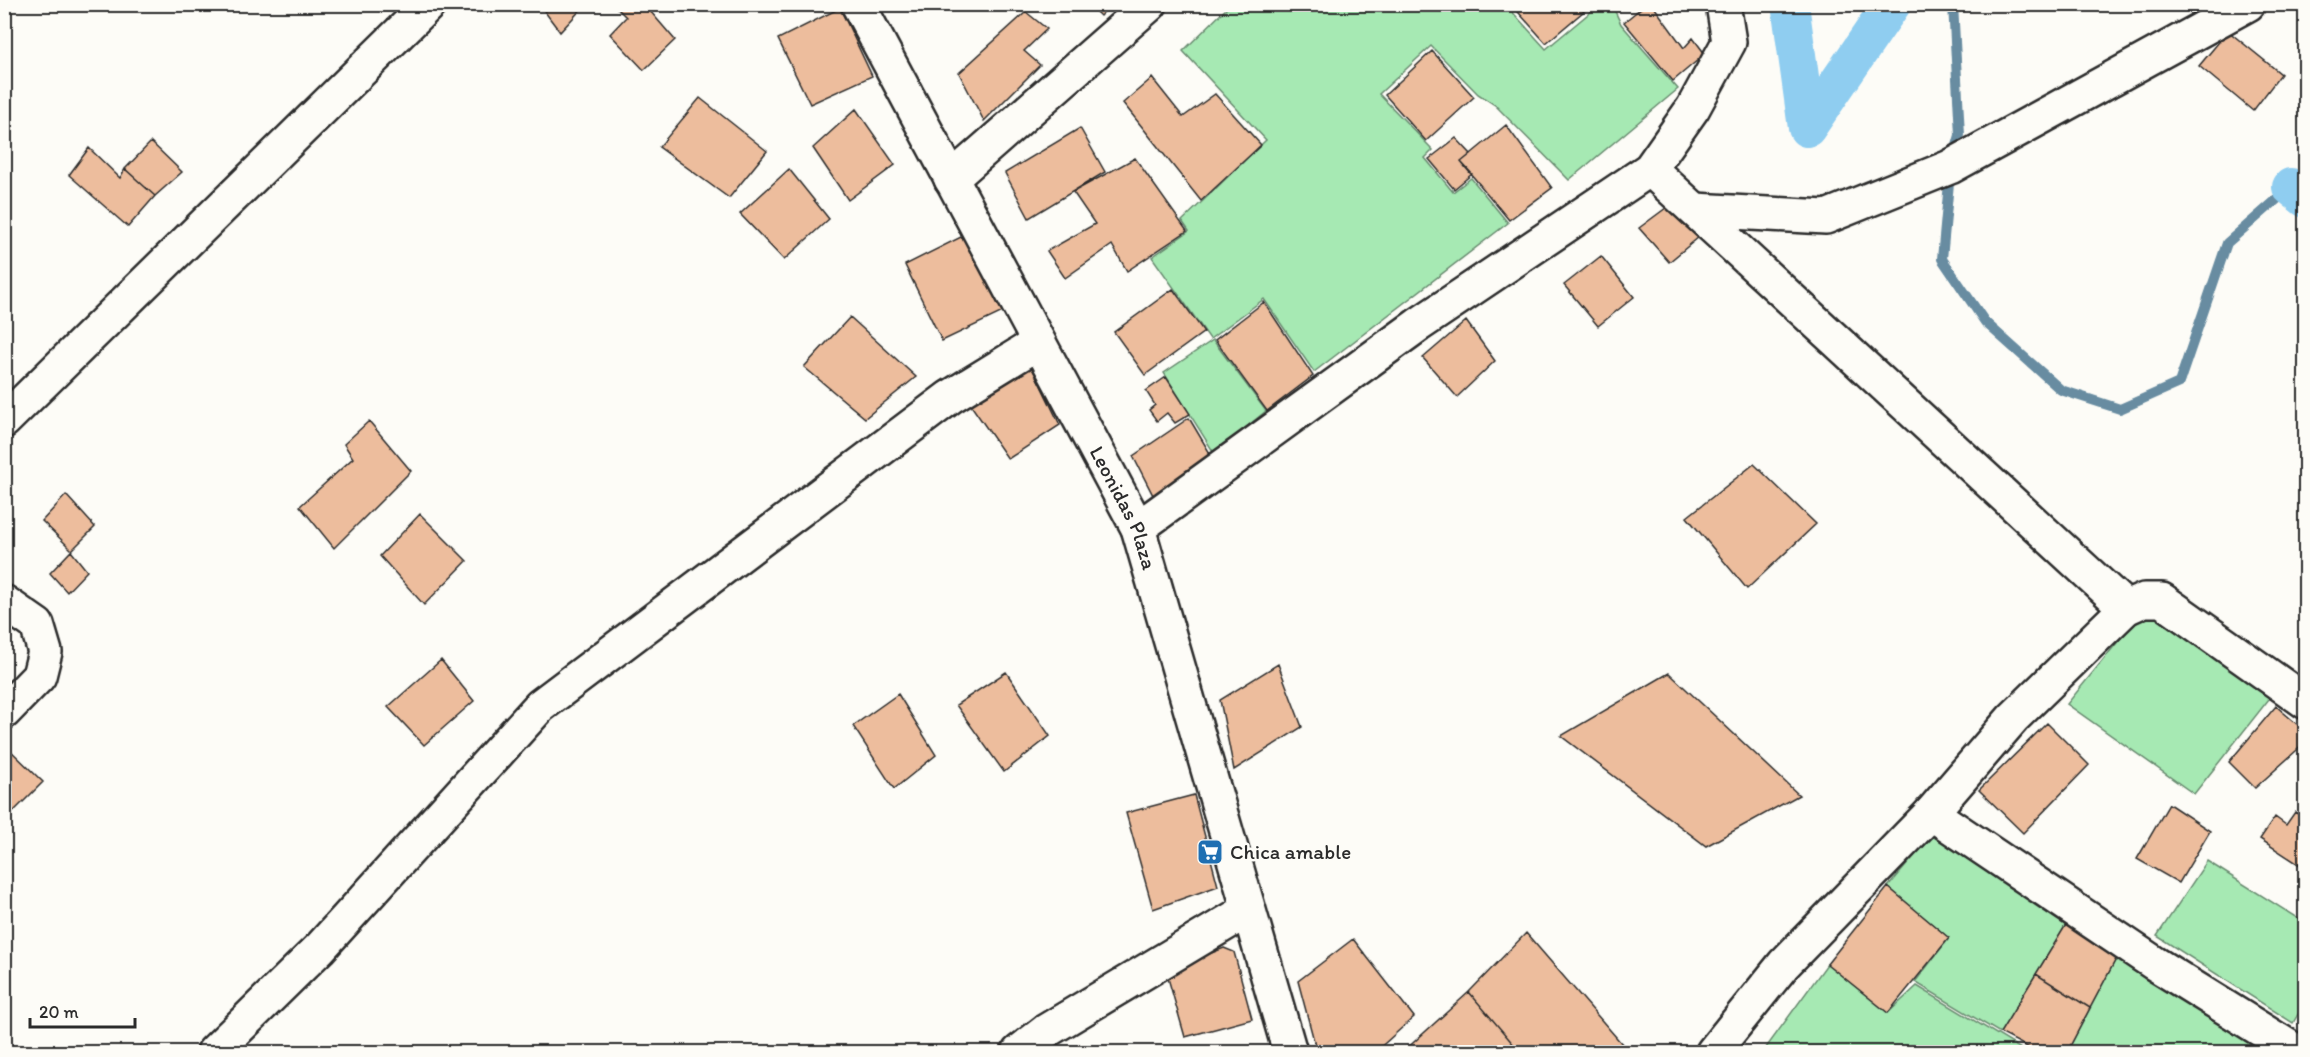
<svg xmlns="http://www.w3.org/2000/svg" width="2310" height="1057" viewBox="0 0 2310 1057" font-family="Itim,sans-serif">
<rect width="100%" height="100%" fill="#fdfcf7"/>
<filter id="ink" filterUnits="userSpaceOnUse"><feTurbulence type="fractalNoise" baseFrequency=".0167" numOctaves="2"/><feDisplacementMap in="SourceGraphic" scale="12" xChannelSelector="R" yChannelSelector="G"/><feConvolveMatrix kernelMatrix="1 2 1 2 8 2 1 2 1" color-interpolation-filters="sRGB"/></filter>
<g filter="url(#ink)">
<!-- grass -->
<path fill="#a6e9b3" stroke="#688a6f" stroke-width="1.5" d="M1231,4L1506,5L1546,49L1599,5H1612L1621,24L1678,89L1569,180L1495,105L1478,94L1431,46L1379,94L1433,150L1425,158L1453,192L1471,178L1508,223L1314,372L1264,299L1210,339L1152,257L1189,231L1182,221L1266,140L1183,51Z
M1213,340L1266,411L1214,453L1164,373Z
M2147,606L2273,694L2194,794L2067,704Z
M1943,822L2075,910L2000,1033L1915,982L1949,938L1888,887Z
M2207,861L2305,923V1002L2293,1023L2157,936Z
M2124,944L2305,1052H2067Z
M1827,964L1888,1013L1917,986L2026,1052H1763Z"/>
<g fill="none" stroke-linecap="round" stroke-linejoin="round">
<!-- stream -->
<path stroke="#678ca1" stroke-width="10" d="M1953,4L1960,135L1954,156
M1950,172L1942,259L1985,322L2061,390L2120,409L2179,383L2227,243L2306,174
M4,979L6,986L5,1052"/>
<!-- canal -->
<path stroke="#8fcdf0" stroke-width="38" d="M1790,4L1807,128L1892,4
M2291,187L2306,199"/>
</g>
<!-- building -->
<path fill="#edbd9d" stroke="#2b2b2b" stroke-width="1.5" d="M539,4H586L560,32Z
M613,4H644L675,40L644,70L610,34L626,17Z
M1088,4H1111L1100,16Z
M1511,4H1589L1590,6L1546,43Z
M1646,4H1652L1684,48L1693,38L1705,54L1673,81L1624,22Z
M840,8L872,76L810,104L778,39Z
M1026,12L1047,29L1024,51L1040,65L984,121L959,73Z
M2228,31L2281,74L2253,111L2199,66Z
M1432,51L1474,97L1426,141L1385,95Z
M1152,78L1183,117L1215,94L1261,145L1201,201L1123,103Z
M700,98L767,151L729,198L659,147Z
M856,109L895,165L848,200L813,148Z
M1506,125L1552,188L1509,220L1461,162Z
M1080,128L1105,172L1029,218L1005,173Z
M1456,138L1471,154L1461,162L1472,174L1454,189L1429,159Z
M151,142L182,172L155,196L125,169Z
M89,148L120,178L125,169L155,196L128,227L69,175Z
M1135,158L1187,231L1127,271L1112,245L1065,278L1047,251L1095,224L1073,192Z
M789,169L829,219L784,260L740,214Z
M1670,205L1699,237L1669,262L1639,228Z
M969,233L1005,311L942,341L905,265Z
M1601,256L1634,297L1598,326L1564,285Z
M1173,289L1204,332L1145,375L1114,332Z
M1264,302L1313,376L1267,411L1215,340Z
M850,317L916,377L865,418L804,367Z
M1466,321L1495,361L1457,397L1423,358Z
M1030,363L1060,425L1008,459L968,401Z
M1166,377L1190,414L1175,423L1167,413L1157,421L1149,410L1155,405L1146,391Z
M1189,418L1214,460L1157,503L1133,456Z
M369,421L411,471L334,548L300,506L353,458L344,444Z
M1754,464L1816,524L1747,589L1687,517Z
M66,495L95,527L72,550L42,521Z
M420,514L467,561L424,605L380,556Z
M71,551L87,571L67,592L50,573Z
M441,660L474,701L424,745L388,707Z
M1278,664L1302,727L1234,770L1220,700Z
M1006,672L1050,736L1004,772L956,705Z
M1669,673L1799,795L1706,846L1561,736Z
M898,694L936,755L894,789L853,726Z
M2276,706L2306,732V742L2255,788L2229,762Z
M2047,723L2089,765L2023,833L1979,790Z
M6,746L43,782L4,821V747Z
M1194,795L1218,886L1153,909L1126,813Z
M2169,804L2210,831L2179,883L2137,859Z
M2295,812L2306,819V869L2260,839L2275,817L2286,825Z
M1888,887L1949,938L1888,1013L1827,964Z
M2075,910L2124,944L2090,1008L2036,974Z
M1526,933L1629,1052H1520L1469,992Z
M1353,939L1414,1017L1375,1052H1317L1298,981Z
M1224,948L1234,952L1252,1019L1185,1037L1166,971Z
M2036,974L2090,1008L2067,1052H2037L2000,1033Z
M1469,992L1520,1052H1403Z"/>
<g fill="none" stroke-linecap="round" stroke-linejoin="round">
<!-- street casing -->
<g stroke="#2b2b2b" stroke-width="38">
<g id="street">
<path id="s1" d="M858,4L1138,528L1290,1052"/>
<path d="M1650,169L2126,608"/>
<path d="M951,179L1150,4"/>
<path d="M1695,210L1826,217L1950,167L2248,4"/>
<path d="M4,421L429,4"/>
<path d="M1138,528L1418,325L1650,169L1693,108L1729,42L1723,4"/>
<path d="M4,602L37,625L45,652L39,676L4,712"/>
<path d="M1931,813L2013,718L2126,608L2144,600H2162L2306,702"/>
<path d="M214,1052L320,948L540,706L950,397L1038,343"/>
<path d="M1019,1052L1046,1031L1248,910"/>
<path d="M1713,1052L1784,964L1931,813L2154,963L2297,1052"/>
</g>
</g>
<!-- street -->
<use href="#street" stroke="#fdfcf7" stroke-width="33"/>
</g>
</g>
<!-- icons -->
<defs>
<g id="supermarket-square" transform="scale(1.35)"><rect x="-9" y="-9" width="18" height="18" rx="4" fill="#1f6fb2" stroke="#fdfcf7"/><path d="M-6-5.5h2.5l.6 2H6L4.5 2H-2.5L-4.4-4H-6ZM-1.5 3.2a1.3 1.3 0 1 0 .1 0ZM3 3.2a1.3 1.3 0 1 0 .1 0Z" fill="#fff"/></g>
</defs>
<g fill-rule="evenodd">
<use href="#supermarket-square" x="1210" y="852"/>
</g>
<g text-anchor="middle" stroke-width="5" stroke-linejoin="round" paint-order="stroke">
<!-- street labels -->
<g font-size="21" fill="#2b2b2b" stroke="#fdfcf7">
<text dy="7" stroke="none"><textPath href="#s1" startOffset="570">Leonidas Plaza</textPath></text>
</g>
<!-- poi labels -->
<g font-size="21" fill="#2b2b2b" stroke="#fdfcf7" text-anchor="start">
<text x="1230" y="859">Chica amable</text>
</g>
</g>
<!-- margin -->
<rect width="2310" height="1057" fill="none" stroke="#fdfcf7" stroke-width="24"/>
<rect x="12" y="12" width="2286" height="1033" fill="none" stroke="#2b2b2b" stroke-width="2" filter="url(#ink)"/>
<!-- scale -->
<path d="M30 1018v9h105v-9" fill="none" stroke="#2b2b2b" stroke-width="3"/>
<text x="39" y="1018" font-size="18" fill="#2b2b2b" stroke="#fdfcf7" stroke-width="4.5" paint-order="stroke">20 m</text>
</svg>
